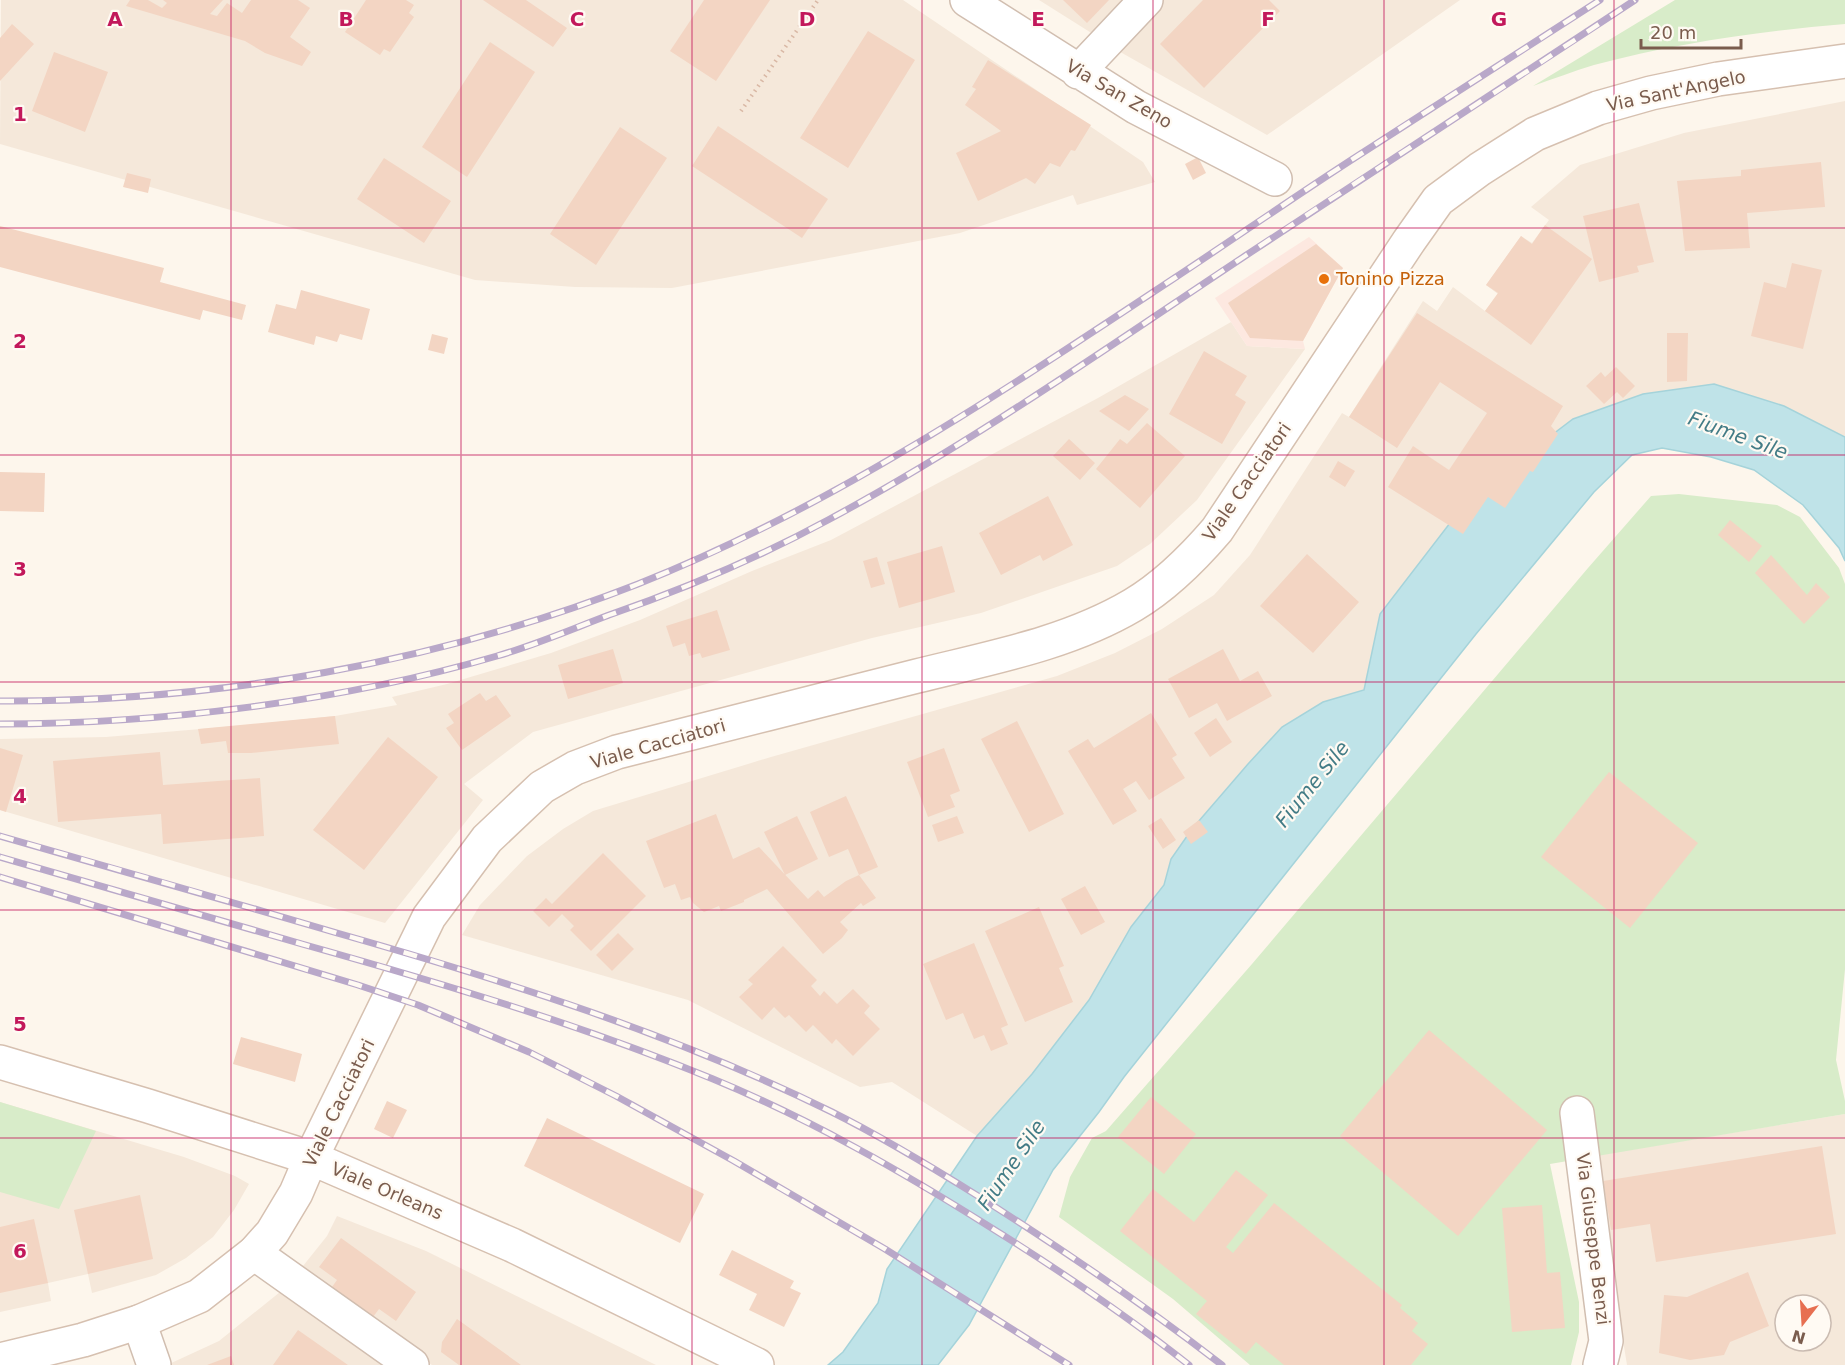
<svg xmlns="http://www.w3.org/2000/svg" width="1845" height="1365" viewBox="0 0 1845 1365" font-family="'DejaVu Sans',sans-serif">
<rect width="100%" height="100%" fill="#fdf6ec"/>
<!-- residential -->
<path fill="#f5e8da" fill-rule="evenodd" d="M1,0H903L1143,162L1155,182L1077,205L1073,195L960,233L672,288L575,287L475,280L0,144Z
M1039,0H1126L1093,34Z
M1159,0H1460L1267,135L1115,49Z
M1845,101V437L1784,406L1460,510L1380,614L1364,690L1323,702L1282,727L1248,764L1217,799L1171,859L1164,885L1131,927L1089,1000L1032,1074L977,1136L892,1082L860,1087L688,1000L462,935L480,905L527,856L563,829L593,811L771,757L1057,676L1115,653L1162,629L1214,595L1250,555L1342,413L1349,417L1423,301L1437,311L1453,287L1485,311L1498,294L1486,285L1521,236L1532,243L1549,220L1531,207L1580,165L1684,133Z
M1231,322L1247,346L1305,349L1197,500L1150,544L1117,566L981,613L872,638L533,732L464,784L483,800L385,923L0,810V739L106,737L248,725L335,716L397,705L392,697L447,684L551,653L640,620L752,571L831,540L1098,398Z
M0,1102L184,1157L235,1176L249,1184L234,1210L213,1237L186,1258L156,1275L92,1293L88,1274L48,1283L51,1301L0,1312Z
M1845,1114V1365H1627L1593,1156ZM1785,1305H1821V1341H1785Z
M337,1216L426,1251L656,1365H432L299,1271L327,1236Z
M285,1288L396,1365H167L219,1341Z"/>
<!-- commercial -->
<path fill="#fde8e0" d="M1309,237L1343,268L1303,341L1305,349L1247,346L1215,298Z"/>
<!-- green -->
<path fill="#d8ecc9" d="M1675,0H1845V24C1761,31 1676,43 1594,65C1574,71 1553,79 1533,86Z
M1679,494L1777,505L1800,517L1839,568L1845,584V969L1836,1060L1845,1101V1114L1550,1164L1579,1302V1332L1571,1365H1250L1173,1299L1059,1217L1070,1177L1092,1138L1106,1131L1252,964L1588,568L1651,496Z
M0,1102L96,1131L59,1209L0,1192Z"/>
<!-- water -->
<path fill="#bfe3e8" stroke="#a5d3da" stroke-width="1.5" d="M1714,384L1784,406L1845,437V561L1839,548L1803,505L1754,470L1711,457L1662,448L1632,455L1594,492L1476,634L1124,1077L1099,1112L1053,1170L969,1325L938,1365H828L843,1352L878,1303L887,1269L977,1136L1032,1074L1089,1000L1131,927L1164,885L1171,859L1192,829L1248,764L1282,727L1323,702L1364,690L1380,614L1460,510L1532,450L1573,419L1643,394Z"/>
<!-- building -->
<path fill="#f3d5c3" d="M130,0H148L162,8L167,3L163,0H223L210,14L217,16L227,3L242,13L251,0H298L310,8L290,37L311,52L302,66L265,53L245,41L126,6Z
M366,0H406L414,5L409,13L414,17L390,52L384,49L380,55L345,32Z
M483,0H526L567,28L553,47Z
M704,0H770L716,81L670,51Z
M1063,0H1109L1087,23Z
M1203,0H1269L1280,11L1204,88L1160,44Z
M12,24L34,44L0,81V38Z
M868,31L915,60L848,168L800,138Z
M490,42L535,72L467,177L422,147Z
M54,52L108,72L85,132L32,111Z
M988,60L1091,125L1075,151L1071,150L1060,167L1050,163L1035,184L1026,178L978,201L956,153L1001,131L965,105L976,89L972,87Z
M718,126L828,199L802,238L692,166Z
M620,127L667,158L596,265L550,234Z
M1198,157L1206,173L1193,180L1185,164Z
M384,158L451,201L424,243L357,199Z
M1821,162L1825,207L1747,213L1750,248L1685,251L1677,181L1741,176V170Z
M127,173L151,179L148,193L123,187Z
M1639,203L1654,262L1637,266L1639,272L1599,282L1583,216Z
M1545,225L1592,259L1531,345L1485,311L1498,293L1486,285L1521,236L1532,244Z
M0,226L164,268L160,282L246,305L242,320L203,310L200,320L0,267Z
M1316,244L1343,268L1303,341L1250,338L1228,303Z
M1792,263L1822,270L1803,349L1751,336L1764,282L1786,288Z
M301,290L370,309L362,340L340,334L337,342L316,336L314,345L268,332L276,304L296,309Z
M1417,313L1563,406L1551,426L1558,434L1533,472L1530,471L1505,508L1488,497L1463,534L1388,487L1413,446L1449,470L1487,413L1440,382L1397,448L1349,417Z
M1667,333H1688L1687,381L1667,382Z
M432,334L448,338L444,354L428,350Z
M1204,351L1247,376L1235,395L1246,402L1222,444L1169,414Z
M1616,367L1635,386L1623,398L1617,392L1604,404L1586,386L1601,372L1605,377Z
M1125,395L1149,409L1129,431L1099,411Z
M1147,423L1185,456L1140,508L1096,469L1120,439L1127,444Z
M1069,439L1095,463L1080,480L1053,456Z
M1338,461L1355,471L1345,487L1329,477Z
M0,472L45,473L44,512L0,511Z
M1048,496L1073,545L1043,561L1040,555L1001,575L979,533Z
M1730,520L1762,546L1749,562L1718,535Z
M942,546L955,592L899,608L887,562Z
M1307,554L1359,602L1313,653L1260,606Z
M1771,555L1807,595L1816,583L1830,597L1804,624L1755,573Z
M877,557L885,584L871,588L863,561Z
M717,610L730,650L702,658L700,653L689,656L685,643L673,647L666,626Z
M613,649L623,683L568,699L558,665Z
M1223,649L1240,681L1258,671L1272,696L1227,721L1217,703L1189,718L1168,679Z
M480,693L486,701L496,695L511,716L462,750L446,728L454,723L448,714Z
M1151,713L1177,755L1172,758L1185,778L1149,800L1136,781L1123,789L1137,811L1113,825L1068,751L1088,739L1094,748Z
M335,716L339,744L251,753H228L226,741L201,744L198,729Z
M1216,718L1232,742L1210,757L1194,733Z
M1017,721L1064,814L1029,832L981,739Z
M388,737L438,777L364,870L313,830Z
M0,748L23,755L6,812L0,810Z
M944,748L960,791L950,795L955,807L928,817L907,762Z
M160,752L163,785L260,778L264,836L163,844L161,814L58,822L53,761Z
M1609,772L1698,843L1630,928L1541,857Z
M846,796L878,867L859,875L848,849L829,857L810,812Z
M716,814L733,859L759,847L808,899L818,890L824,897L846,881L859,875L876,898L863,906L861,903L840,922L848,930L842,938L823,954L767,889L744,900V902L721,911L719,906L704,912L693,903L690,897L681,900L675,884L664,888L646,841Z
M797,816L818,859L785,875L764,832Z
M957,816L964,833L938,842L932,825Z
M1161,818L1176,840L1163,849L1148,826Z
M1199,820L1208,832L1191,844L1183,832Z
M603,853L646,896L591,951L570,930L574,926L562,914L549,927L533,911L546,898L552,904Z
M1085,886L1105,922L1081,935L1061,899Z
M1039,907L1064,966L1059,968L1073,1002L1025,1022L985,931Z
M618,933L634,949L612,971L596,955Z
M974,943L1008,1025L1001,1028L1008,1044L991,1051L984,1035L974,1039L963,1013L946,1020L923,964Z
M783,946L817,980L811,986L820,996L824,991L837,1004L853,989L870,1006L864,1013L880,1029L853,1056L836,1039L832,1044L813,1025L806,1032L789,1015L785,1018L774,1007L762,1020L739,997L753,984L748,980Z
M1429,1030L1547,1130L1458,1236L1340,1136Z
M241,1037L302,1054L295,1082L233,1064Z
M1151,1097L1196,1134L1164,1174L1118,1137Z
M387,1101L407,1110L393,1138L374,1129Z
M547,1118L704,1194L680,1243L524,1166Z
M1822,1146L1836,1234L1656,1262L1650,1224L1611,1230L1603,1181Z
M1236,1170L1268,1195L1226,1247L1233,1253L1274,1203L1402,1305L1400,1308L1418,1323L1412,1331L1428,1344L1411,1365H1284L1256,1342L1246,1354L1196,1314L1207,1301L1120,1231L1153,1189L1194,1222Z
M140,1195L153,1259L88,1274L74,1210Z
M1542,1205L1547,1273L1560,1272L1565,1328L1512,1332L1502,1208Z
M34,1219L48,1283L0,1293V1227Z
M341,1238L416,1292L396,1321L379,1309L373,1317L332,1287L337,1280L319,1267Z
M732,1250L794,1281L790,1288L801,1293L784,1327L749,1310L757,1294L719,1275Z
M1748,1272L1769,1326L1730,1342L1724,1355L1690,1360L1659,1353L1664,1295L1687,1297Z
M457,1319L521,1365H459L441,1352L442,1342Z
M298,1330L348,1365H273Z
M231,1356L234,1365H207Z"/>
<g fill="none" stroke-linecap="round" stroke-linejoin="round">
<!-- street casing -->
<g stroke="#d1beb0" stroke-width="36">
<path id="street" d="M967,0L1136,107L1275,179
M1078,72L1146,0
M1577,1113L1606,1341L1600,1365
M254,1253L412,1365
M139,1322L154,1365"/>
</g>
<!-- secondary casing -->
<g stroke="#d6c0b0" stroke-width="36">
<path id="secondary" d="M0,1062L148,1106L311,1158L512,1245L757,1365
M0,1360L83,1340L139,1322L199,1296L254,1253L272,1233L296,1193L311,1158L429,917L487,839L542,787L575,768L617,752C717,727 817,701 917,676C989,658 1067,644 1133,605C1165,586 1193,558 1217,530L1409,241L1438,200L1480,169L1535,134L1598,108L1651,93L1718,79L1845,61"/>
</g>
<!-- path -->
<path stroke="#d9b8a5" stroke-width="4" stroke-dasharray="1.5 4.5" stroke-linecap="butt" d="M741,111L818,0"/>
<!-- street -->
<use href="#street" stroke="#fff" stroke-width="33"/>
<!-- secondary -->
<use href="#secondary" stroke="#fff" stroke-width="33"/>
<!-- rail casing -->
<g stroke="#b9a8c9" stroke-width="7">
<path id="rail" d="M0,701C217,702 436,663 638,584C830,508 1002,392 1173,279C1235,238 1297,195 1359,155C1439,103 1520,52 1600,0
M0,724C161,724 343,701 497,656C535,645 572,629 609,615C684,589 758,558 828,520C973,442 1108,347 1245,256C1374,170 1506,86 1635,0
M0,836C113,868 225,900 337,933C506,981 674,1034 832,1112C882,1137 930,1166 978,1196C1062,1249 1143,1304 1222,1365
M0,857C101,886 202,915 302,944C441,983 579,1024 713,1079C810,1119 901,1171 990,1227C1059,1270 1126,1315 1189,1365
M0,877L358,985L418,1005L529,1052L616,1096L734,1161L885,1249L1069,1365"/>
</g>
<!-- rail -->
<use href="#rail" stroke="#fffaf3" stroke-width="4.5" stroke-dasharray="14" stroke-linecap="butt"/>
</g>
<!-- grid -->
<path fill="none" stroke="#c2185b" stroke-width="1.5" stroke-opacity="0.55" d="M231,0V1365M461,0V1365M692,0V1365M922,0V1365M1153,0V1365M1384,0V1365M1614,0V1365M0,228H1845M0,455H1845M0,682H1845M0,910H1845M0,1138H1845"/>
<!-- markers -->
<circle fill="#e8710a" stroke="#fffaf3" stroke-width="2" cx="1324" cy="279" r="6"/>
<g text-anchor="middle" stroke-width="4.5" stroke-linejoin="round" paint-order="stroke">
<!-- street labels -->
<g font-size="18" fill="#7a5c4d" stroke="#fffaf3">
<text transform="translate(1676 91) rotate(-12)" y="6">Via Sant'Angelo</text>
<text transform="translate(1119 94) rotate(30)" y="6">Via San Zeno</text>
<text transform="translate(1247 482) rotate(-55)" y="6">Viale Cacciatori</text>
<text transform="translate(658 744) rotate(-16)" y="6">Viale Cacciatori</text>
<text transform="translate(339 1103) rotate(-64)" y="6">Viale Cacciatori</text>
<text transform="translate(387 1191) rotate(23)" y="6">Viale Orleans</text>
<text transform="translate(1593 1239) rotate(83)" y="6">Via Giuseppe Benzi</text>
</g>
<!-- food labels -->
<g font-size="18" fill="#c56008" stroke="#fffaf3" text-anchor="start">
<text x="1336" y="285">Tonino Pizza</text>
</g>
<!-- water labels -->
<g font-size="20" font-style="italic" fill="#437c86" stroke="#fffaf3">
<text transform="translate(1738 435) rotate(20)" y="7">Fiume Sile</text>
<text transform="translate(1312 784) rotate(-51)" y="7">Fiume Sile</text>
<text transform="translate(1011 1165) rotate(-56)" y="7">Fiume Sile</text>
</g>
</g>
<g font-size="20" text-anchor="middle" font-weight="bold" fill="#c2185b" stroke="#fffaf3" stroke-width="4.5" stroke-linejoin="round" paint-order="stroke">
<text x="115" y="26">A</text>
<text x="346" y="26">B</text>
<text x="577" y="26">C</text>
<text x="807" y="26">D</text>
<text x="1038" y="26">E</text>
<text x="1268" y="26">F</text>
<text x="1499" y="26">G</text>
<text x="20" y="121">1</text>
<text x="20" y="348">2</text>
<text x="20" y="576">3</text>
<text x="20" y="803">4</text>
<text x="20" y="1031">5</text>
<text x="20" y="1258">6</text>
</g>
<!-- north arrow -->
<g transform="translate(1803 1323) rotate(197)"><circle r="28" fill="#fffaf3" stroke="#cabbb1" stroke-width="1.5"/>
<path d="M0-4.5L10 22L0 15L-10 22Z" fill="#e76f51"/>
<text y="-9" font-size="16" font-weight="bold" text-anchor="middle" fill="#7a5c4d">N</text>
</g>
<!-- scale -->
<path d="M1641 39v9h100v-9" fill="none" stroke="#7a5c4d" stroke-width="3"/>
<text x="1650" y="39" font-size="18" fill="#7a5c4d" stroke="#fffaf3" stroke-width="4.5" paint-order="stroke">20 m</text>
</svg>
